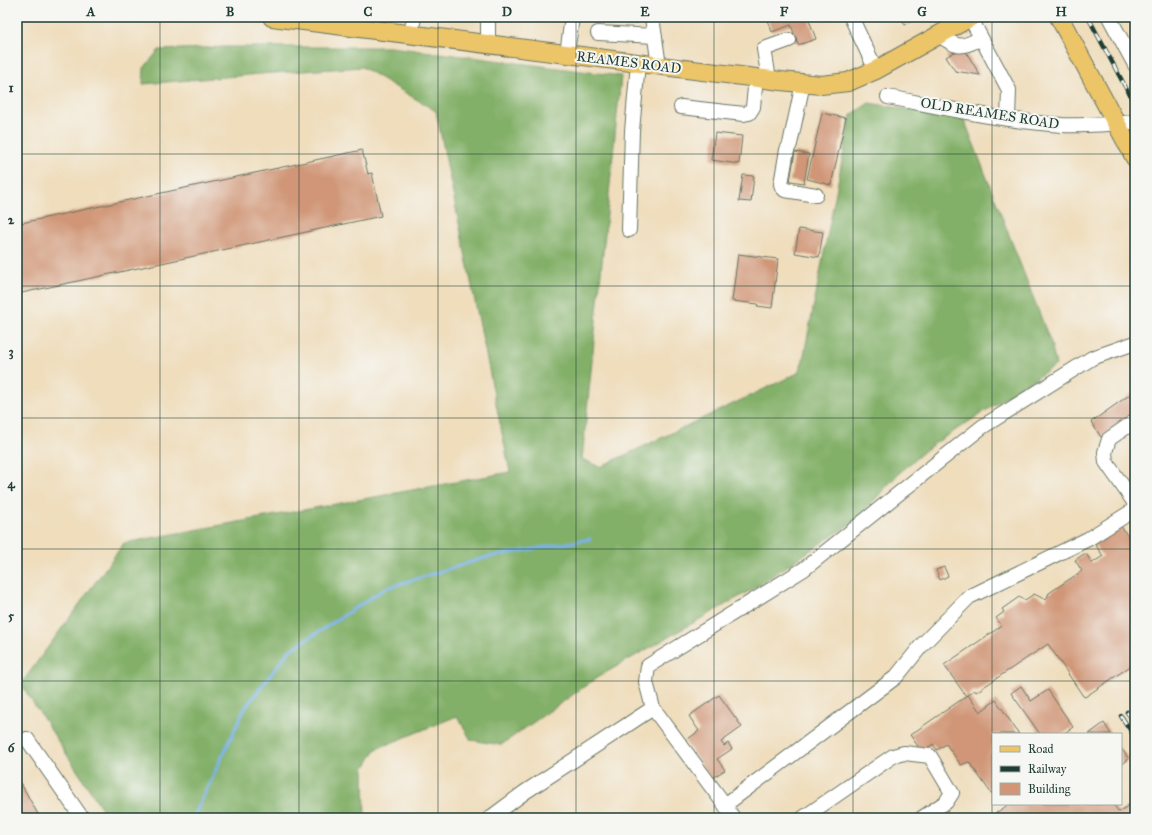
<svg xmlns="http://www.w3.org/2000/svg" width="1152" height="835" viewBox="0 0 1152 835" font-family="'IM FELL Great Primer',serif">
<rect width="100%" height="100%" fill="#f6f6f2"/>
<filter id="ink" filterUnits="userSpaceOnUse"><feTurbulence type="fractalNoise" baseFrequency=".025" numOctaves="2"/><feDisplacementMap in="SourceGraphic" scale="8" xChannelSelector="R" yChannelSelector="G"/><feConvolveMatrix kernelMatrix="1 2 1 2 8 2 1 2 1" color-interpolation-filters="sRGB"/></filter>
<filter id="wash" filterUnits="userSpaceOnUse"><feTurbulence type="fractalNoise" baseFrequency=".012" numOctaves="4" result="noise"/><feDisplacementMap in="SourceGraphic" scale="16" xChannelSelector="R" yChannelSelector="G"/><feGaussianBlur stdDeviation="0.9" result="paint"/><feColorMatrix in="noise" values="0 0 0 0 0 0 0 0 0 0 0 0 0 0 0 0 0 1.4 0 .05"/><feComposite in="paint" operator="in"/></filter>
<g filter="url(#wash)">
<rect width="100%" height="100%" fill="#efddbc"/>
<!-- forest -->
<path fill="#83b069" stroke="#51764e" d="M225,47H391L621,76L582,459L600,467L798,373L803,360L851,115L869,103L964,119L1051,343L1056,365L928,448L898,474L857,519L753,589L598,677L501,745L471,740L457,716L376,749L364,769L365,818H108L21,684L124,543L510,472L436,111L362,67L260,74L143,84L144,68L159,50Z"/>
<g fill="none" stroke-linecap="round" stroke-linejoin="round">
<!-- stream -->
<path stroke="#7ab3ea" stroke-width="3" d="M193,818L245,708L289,651L386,588L488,557L590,539"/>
</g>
<g id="blocks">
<!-- building -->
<path fill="#d09677" d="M607,17H638L637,23L607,19Z
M767,17H808L816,39L798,45L791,25L772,32Z
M901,17H919L905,25Z
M963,47L980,75L955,71L946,57Z
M822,113L846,118L831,185L807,179Z
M715,133L742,136L739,164L711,160Z
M362,150L368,174L372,173L381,216L17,294V224Z
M795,152L809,154L804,183L790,181Z
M743,175L754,176L751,202L739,201Z
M799,229L823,232L819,257L795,253Z
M738,254L778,259L772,308L757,306L758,304L732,301Z
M1135,391V413L1101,437L1091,422Z
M1121,526L1135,547V663L1085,697L1083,696L1048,644L976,692L974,690L966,696L944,665L1000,627L1001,625L996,618L1004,612L1002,609L1019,597L1025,600L1034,594L1046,600L1049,593L1082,571L1075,560L1084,554L1087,555L1092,563L1103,556L1095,544Z
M944,567L948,576L940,580L936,570Z
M1021,686L1031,701L1048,690L1073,727L1063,734H1040L1011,693Z
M719,695L742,727L721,742L724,746L728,743L732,749L717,759L725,770L711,779L685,741L699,731L689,716Z
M968,695L980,712L996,700L1019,734H993V792L991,793L969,762L961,765L946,744L937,750L933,744L922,752L910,735Z
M1104,723L1111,734H1089Z
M1121,748L1129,759L1121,765Z
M19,780L40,818H17V781Z
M1135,801V818H989L1009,804H1113L1119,812Z"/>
</g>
</g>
<g filter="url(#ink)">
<use href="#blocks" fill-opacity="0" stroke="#687564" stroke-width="1"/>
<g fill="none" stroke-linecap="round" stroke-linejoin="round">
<!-- minor casing -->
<g stroke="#687564" stroke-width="16">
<path id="minor" d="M487,17L488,23V45
M652,17L659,66
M851,17L876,70
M970,17L1009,90L1008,118
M1109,17L1135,65
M598,33L655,36
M411,35L414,17
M939,35C958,48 960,49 981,38
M567,54L572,17
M769,79L764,49L789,40
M803,83L790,144L787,150L781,184L782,187L785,190L816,195
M888,97C946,108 1004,121 1062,125C1086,126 1111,124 1135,122
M681,107L744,114L749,113L753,107L756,78
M629,230L632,131L638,63
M27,739L82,818
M725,805L653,708L646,682L648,666L804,569L982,427L1092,358L1135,343
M490,818L525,792L653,708
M733,818L725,805L896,677L921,646L969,597L1088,539L1134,510V502L1106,462L1105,452L1109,439L1135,421
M803,818L893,756L904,753L930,756L952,793L946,802L922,818"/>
</g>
<!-- major casing -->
<g stroke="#687564" stroke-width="20">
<path id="major" d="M272,17L781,81L821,85L848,82L876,70L971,17
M1059,17L1135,158"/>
</g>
<!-- minor -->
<use href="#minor" stroke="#fff" stroke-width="14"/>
<!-- major -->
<use href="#major" stroke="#ecc569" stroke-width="18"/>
<!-- rail casing -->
<g stroke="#1f3d34" stroke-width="4.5">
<path id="rail" d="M1088,17L1135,105
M1127,712L1135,723
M1121,716L1135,737"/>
</g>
<!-- rail -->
<use href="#rail" stroke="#f6f6f2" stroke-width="3" stroke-dasharray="9" stroke-linecap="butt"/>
</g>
</g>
<!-- grid -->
<path fill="none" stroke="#1f3d34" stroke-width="1" stroke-opacity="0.55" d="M160,17V818M299,17V818M438,17V818M576,17V818M714,17V818M853,17V818M992,17V818M17,154H1135M17,286H1135M17,418H1135M17,549H1135M17,681H1135"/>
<g text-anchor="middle" stroke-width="4" stroke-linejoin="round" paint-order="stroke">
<!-- street labels -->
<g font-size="14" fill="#1f3d34" stroke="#f6f6f2">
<text transform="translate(629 62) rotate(7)" y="5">REAMES ROAD</text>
<text transform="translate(990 113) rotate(9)" y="5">OLD REAMES ROAD</text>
</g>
</g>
<!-- margin -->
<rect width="1152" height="835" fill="none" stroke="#f6f6f2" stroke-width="44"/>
<!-- legend -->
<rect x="992" y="733" width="130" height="72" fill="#f6f6f2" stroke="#a0aca6"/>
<rect x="1000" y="746" width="20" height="6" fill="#ecc569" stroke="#a0aca6"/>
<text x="1028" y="753" font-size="12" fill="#1f3d34">Road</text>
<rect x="1000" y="766" width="20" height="6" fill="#1f3d34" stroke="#a0aca6"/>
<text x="1028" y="773" font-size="12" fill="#1f3d34">Railway</text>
<rect x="1000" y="783" width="20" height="12" fill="#d09677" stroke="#a0aca6"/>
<text x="1028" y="793" font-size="12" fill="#1f3d34">Building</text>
<rect x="22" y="22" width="1108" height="791" fill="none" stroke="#1f3d34" stroke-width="1.5"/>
<g font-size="13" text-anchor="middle" font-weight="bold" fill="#1f3d34">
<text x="91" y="16">A</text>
<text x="230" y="16">B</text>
<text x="368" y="16">C</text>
<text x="507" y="16">D</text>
<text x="645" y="16">E</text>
<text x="784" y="16">F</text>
<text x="922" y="16">G</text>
<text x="1061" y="16">H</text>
<text x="11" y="92">1</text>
<text x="11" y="224">2</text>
<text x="11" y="356">3</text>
<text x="11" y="488">4</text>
<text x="11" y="620">5</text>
<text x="11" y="752">6</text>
</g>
</svg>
